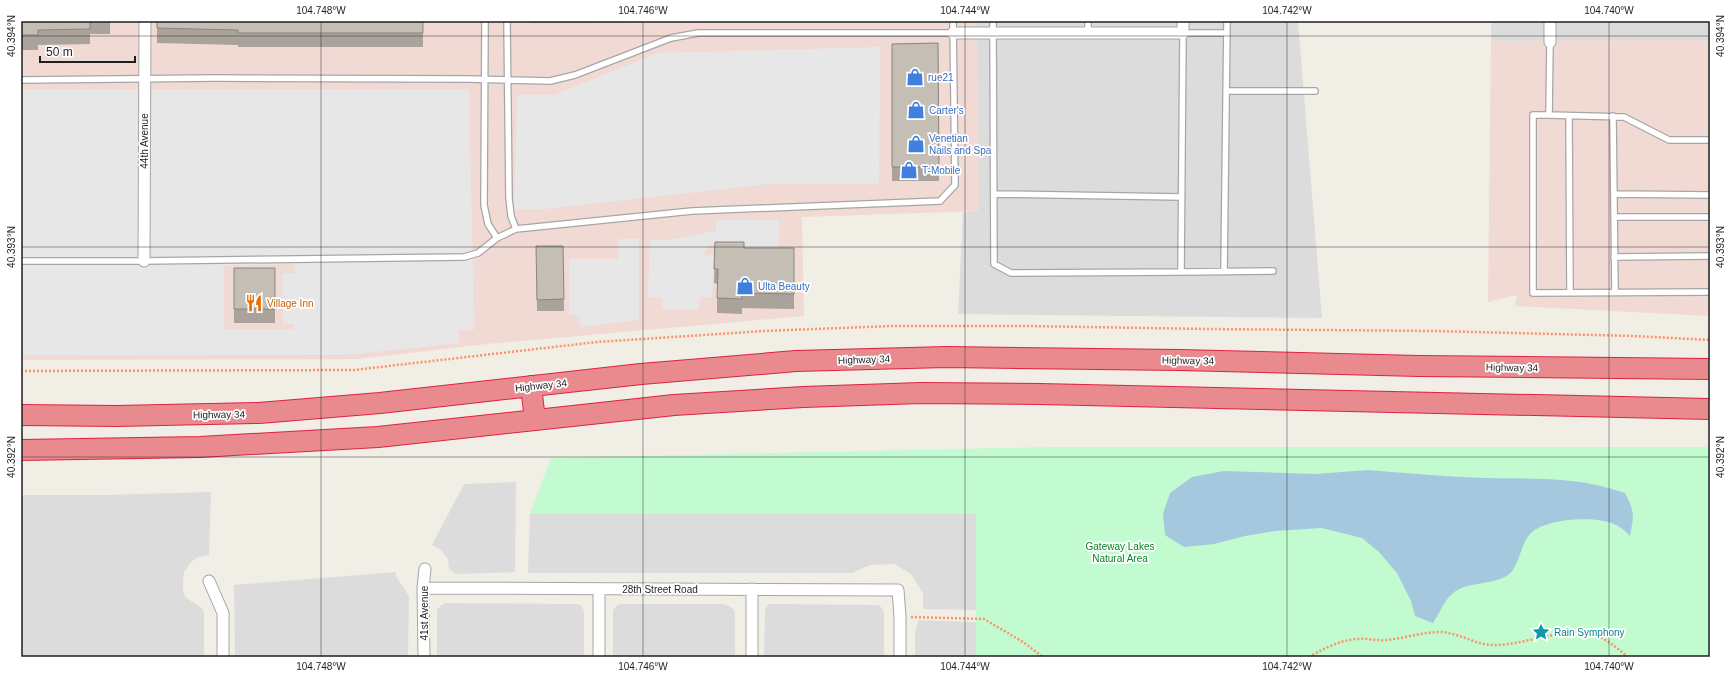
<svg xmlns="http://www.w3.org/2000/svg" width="1731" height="678" viewBox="0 0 1731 678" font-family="Arial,sans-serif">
<rect width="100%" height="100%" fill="#f0eee5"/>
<!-- residential -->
<path fill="#dddcdc" d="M973,21H1298L1322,318L958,314L963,212L979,211Z
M1491,21H1710V40L1491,41Z
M516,482L515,572L456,574L449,569L448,559L441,550L432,545L464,484Z
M211,492L209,555L198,557L191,562L184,572L183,582V591L186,598L202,608L204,613V657H21V495H105Z
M530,514H976V610L923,609V593L911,574L894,564L870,565L852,573H528Z
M395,572L397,578L409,596L408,657H235L234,585Z
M445,603L576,604L581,605L584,612V657H437V610L441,605Z
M620,604H724L731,607L735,612V657H613V611L616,606Z
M771,604L878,605L882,608L884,613V657H764L765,611L767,605Z
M919,620L976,622V657H915V632Z"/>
<!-- commercial -->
<path fill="#f1dad4" d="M21,21H977L979,211L802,217L804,316L487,344L357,359L21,360Z
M1710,40V316L1515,306L1517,295L1488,302L1491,41Z"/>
<!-- park -->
<path fill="#c2fbd0" d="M1052,447H1710V657H976V514H530L551,458Z"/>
<!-- parking -->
<path fill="#e7e7e7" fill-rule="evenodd" d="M880,47L879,184H769L545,209L514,210L517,95H554L658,53Z
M21,89H469L474,330H458L460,343L346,355H21ZM294,264L295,273L282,274L283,324H294V329H224V266Z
M716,220H779V254L720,244H711L702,255L714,256L712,297H700L699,310H662V298L648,297L650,240H669L716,231Z
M619,239H639V320L580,327L579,315H569V259H618Z"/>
<!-- water -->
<path fill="#a5c8df" d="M1368,470C1407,473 1447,477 1487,478C1536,479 1577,476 1625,493C1635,512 1634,515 1630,536C1626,532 1621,527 1616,525C1598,515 1546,518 1531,533C1520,543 1520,567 1508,575C1491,586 1468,581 1453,593C1445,599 1439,614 1433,623L1415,616L1411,601L1397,573L1379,552L1362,538L1322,528L1275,531L1245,536L1214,544L1184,547L1165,535L1163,514L1170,493L1192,477L1224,471L1315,474Z"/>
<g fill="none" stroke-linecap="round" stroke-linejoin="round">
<!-- lane casing -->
<g stroke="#a6a6a6" stroke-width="8">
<path id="lane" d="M485,21L484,205L488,224L497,238
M507,21L509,198L511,216L516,229
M993,21L994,264L1011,273L1181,272L1183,33H1226
M1088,21V33
M1550,42L1549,115H1533V293L1710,292
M21,80L215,78L468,79L550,81L575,75L671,38L698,33H953
M1226,91H1315
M1549,115L1624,117L1669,140H1710
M1569,116L1570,293
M1613,116L1615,292
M995,194L1181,197
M1614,194L1710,195
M1614,217H1710
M1614,257L1710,256
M21,261H144L464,257L478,253L497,238L516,229L692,211L940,201L955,185L953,21
M1181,272L1273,271
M1224,272L1227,21"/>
</g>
<!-- street casing -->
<g stroke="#a6a6a6" stroke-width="13">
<path id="street" d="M1550,21V42
M953,33H1183V21
M144,261L145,21
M209,581L223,613V657
M423,588L898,590L900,617V657
M752,589V657
M424,657L423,588L425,569
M599,657V590"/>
</g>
<!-- highway casing -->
<g stroke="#df2143" stroke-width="22">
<path id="highway" d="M531,386L535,420
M21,415L116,416L259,413L380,403L641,374L796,361L946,357L1179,360L1419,366L1710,369
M21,450L200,447L378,437L674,405L803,397L921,393L1040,394L1710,409"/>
</g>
<!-- path -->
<path stroke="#fd9169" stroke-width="2.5" stroke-dasharray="2 2" stroke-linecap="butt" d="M21,371L354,370L597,342L764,331L891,326H1026L1207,329L1435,331L1634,336L1710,340
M911,617L984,619L1023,642L1043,657
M1309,657C1323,649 1340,640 1357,639C1367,638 1377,641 1387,640C1405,638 1423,632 1441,632C1460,633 1475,645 1494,645C1525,645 1557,629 1587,633C1603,635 1615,647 1628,657"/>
<!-- lane -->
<use href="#lane" stroke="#fff" stroke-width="5.5"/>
<!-- street -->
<use href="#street" stroke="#fff" stroke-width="11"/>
<!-- highway -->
<use href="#highway" stroke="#e98b8e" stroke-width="20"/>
</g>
<!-- wall -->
<path fill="#a9a39b" d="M21,21H110V34H90V44L38,45V50H21Z
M157,21H423V47H238V45L157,43Z
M530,21H641V22L530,23Z
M938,43L939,181H892V44Z
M715,242L744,248H794V309L742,308V314L717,313V284L714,283Z
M536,246H563L564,311H537Z
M234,268H275V323H234Z"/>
<!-- building -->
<path fill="#c5beb4" stroke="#8a857e" d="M21,21H90V29L38,30V35H21Z
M157,21H423V33H238V30L157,28Z
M938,43L939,167H892V44Z
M715,242H744V248H794V294L742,293V299L717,298L718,269H714Z
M536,246H563L564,299L537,300Z
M234,268H275V309H234Z"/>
<!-- ticks -->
<path fill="none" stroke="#1f1f1f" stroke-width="1" stroke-opacity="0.45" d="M321,21V657M643,21V657M965,21V657M1287,21V657M1609,21V657M21,36H1710M21,247H1710M21,457H1710"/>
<!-- icons -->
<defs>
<g id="shop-bare" transform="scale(1.38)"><path d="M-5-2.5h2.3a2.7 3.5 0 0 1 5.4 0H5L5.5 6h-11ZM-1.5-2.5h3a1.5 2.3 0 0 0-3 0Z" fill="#3f7fe0" stroke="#fff" stroke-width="2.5" paint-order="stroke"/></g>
<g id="restaurant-bare" transform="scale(1.38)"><path d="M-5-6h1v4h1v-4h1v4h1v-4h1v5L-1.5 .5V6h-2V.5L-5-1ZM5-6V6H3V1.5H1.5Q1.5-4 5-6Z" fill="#e8710a" stroke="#fff" stroke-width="2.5" paint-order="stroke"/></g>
<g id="sight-bare" transform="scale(1.38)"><path d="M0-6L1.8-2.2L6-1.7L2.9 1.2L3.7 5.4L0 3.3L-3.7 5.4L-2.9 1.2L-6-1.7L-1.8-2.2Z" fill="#0f9aa8" stroke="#fff" stroke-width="2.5" paint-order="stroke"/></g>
</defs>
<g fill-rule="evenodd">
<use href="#shop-bare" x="915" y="77"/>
<use href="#shop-bare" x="916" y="110"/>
<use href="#shop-bare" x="916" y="144"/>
<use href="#shop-bare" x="909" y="170"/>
<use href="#shop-bare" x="745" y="286"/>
<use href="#restaurant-bare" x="254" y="303"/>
<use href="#sight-bare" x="1541" y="632"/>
</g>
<g text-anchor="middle" stroke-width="3.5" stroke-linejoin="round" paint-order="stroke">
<!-- shop labels -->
<g font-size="10" fill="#366cbe" stroke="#fff" text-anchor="start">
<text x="928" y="81">rue21</text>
<text x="929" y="114">Carter's</text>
<text x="929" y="142">Venetian<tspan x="929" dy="12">Nails and Spa</tspan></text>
<text x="922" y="174">T-Mobile</text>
<text x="758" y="290">Ulta Beauty</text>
</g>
<!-- street labels -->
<g font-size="10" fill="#1f1f1f" stroke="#fff">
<text transform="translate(144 141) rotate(-90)" y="4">44th Avenue</text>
<text transform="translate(864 359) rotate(-2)" y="4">Highway 34</text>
<text transform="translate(1188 360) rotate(1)" y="4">Highway 34</text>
<text transform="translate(1512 367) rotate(1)" y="4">Highway 34</text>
<text transform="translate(541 385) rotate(-6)" y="4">Highway 34</text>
<text transform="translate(219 414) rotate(-1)" y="4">Highway 34</text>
<text x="660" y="593">28th Street Road</text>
<text transform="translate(424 613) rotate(-90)" y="4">41st Avenue</text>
</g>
<!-- food labels -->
<g font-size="10" fill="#c56008" stroke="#fff" text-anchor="start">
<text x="267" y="307">Village Inn</text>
</g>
<!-- park labels -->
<g font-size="10" fill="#098227" stroke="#fff">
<text x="1120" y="550">Gateway Lakes<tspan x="1120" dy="12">Natural Area</tspan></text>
</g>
<!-- culture labels -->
<g font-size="10" fill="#0d838f" stroke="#fff" text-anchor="start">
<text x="1554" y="636">Rain Symphony</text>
</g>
</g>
<!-- border -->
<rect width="1731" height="678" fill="none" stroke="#ffffff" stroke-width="44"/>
<!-- scale -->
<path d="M40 56v6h95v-6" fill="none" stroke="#1f1f1f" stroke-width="2"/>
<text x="46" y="56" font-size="12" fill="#1f1f1f" stroke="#ffffff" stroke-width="3" paint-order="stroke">50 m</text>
<rect x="22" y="22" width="1687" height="634" fill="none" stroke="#1f1f1f" stroke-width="1.5"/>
<g font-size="10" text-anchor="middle" fill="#1f1f1f">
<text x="321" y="14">104.748°W</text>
<text x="643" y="14">104.746°W</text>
<text x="965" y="14">104.744°W</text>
<text x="1287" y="14">104.742°W</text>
<text x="1609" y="14">104.740°W</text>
<text transform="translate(11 36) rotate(-90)" y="4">40.394°N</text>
<text transform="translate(1720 36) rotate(-90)" y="4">40.394°N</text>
<text transform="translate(11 247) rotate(-90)" y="4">40.393°N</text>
<text transform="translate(1720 247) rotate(-90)" y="4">40.393°N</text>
<text transform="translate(11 457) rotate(-90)" y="4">40.392°N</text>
<text transform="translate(1720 457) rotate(-90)" y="4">40.392°N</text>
<text x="321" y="670">104.748°W</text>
<text x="643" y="670">104.746°W</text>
<text x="965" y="670">104.744°W</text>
<text x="1287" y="670">104.742°W</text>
<text x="1609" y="670">104.740°W</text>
</g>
</svg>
